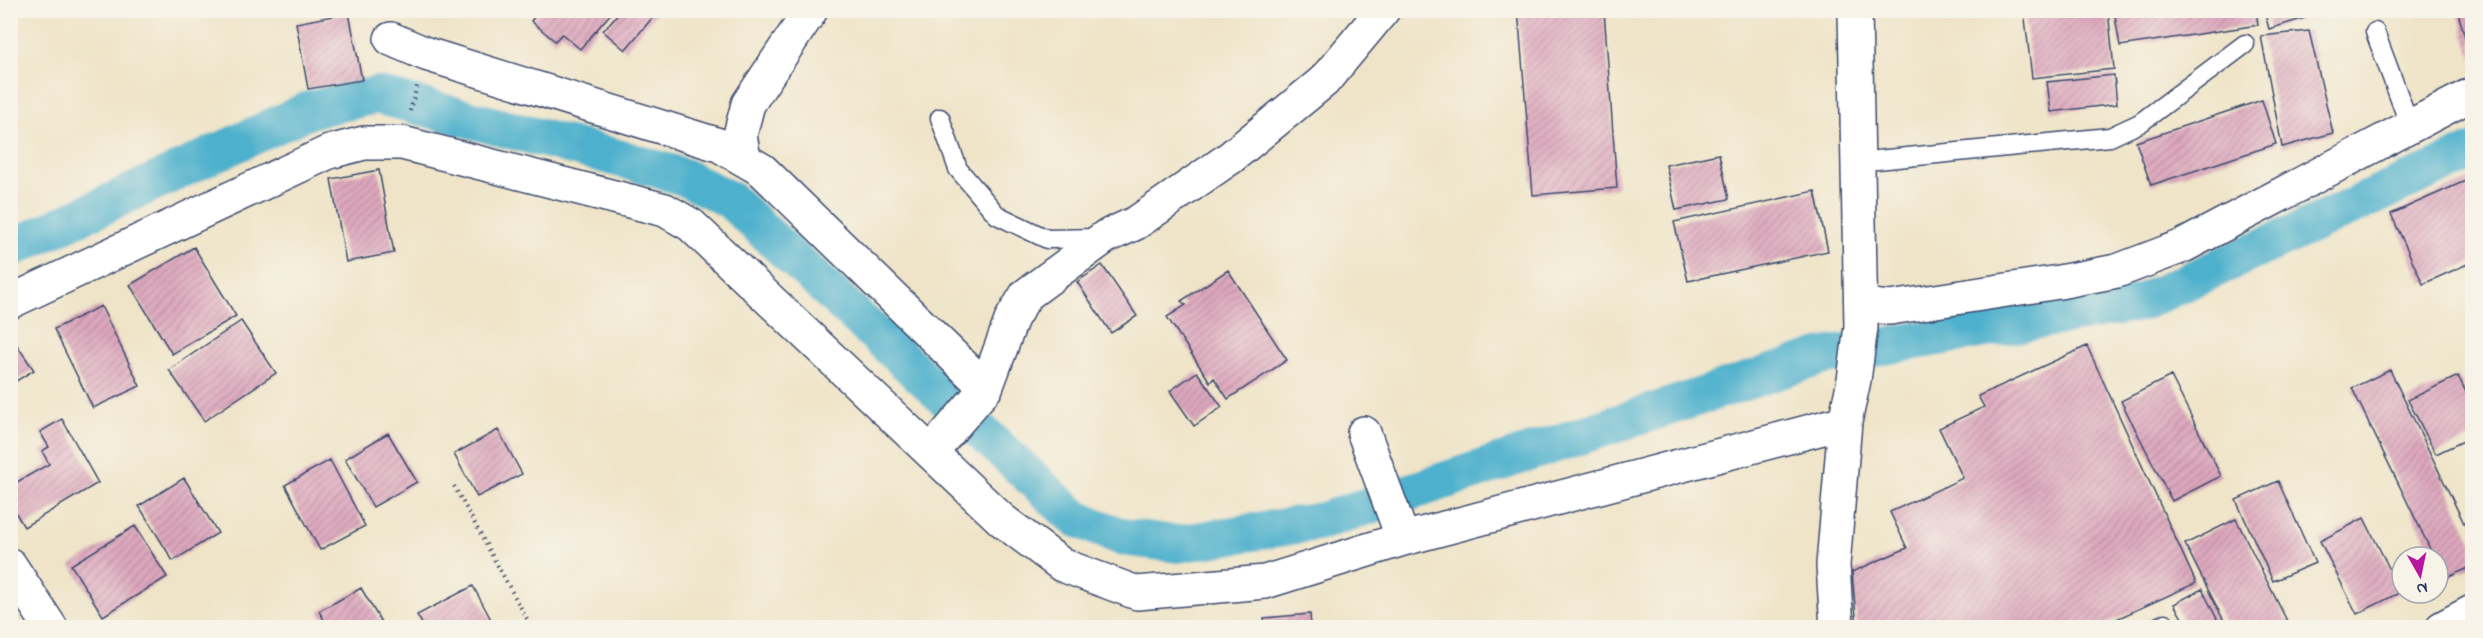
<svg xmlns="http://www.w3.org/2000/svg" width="2483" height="638" viewBox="0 0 2483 638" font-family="'Indie Flower',sans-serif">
<defs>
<pattern id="building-hatch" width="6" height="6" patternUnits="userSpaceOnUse" patternTransform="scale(1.5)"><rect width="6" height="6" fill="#dea8bd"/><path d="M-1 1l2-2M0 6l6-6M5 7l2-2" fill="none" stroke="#b3899d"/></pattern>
</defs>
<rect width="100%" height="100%" fill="#f7f3e8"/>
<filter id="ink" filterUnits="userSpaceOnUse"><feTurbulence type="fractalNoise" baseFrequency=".0167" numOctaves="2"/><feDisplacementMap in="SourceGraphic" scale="12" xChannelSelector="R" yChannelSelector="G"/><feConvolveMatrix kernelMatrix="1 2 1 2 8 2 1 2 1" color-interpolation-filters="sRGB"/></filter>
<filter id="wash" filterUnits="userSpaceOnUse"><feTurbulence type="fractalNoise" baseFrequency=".008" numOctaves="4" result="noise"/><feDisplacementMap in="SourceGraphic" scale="24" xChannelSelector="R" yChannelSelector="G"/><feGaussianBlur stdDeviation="1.35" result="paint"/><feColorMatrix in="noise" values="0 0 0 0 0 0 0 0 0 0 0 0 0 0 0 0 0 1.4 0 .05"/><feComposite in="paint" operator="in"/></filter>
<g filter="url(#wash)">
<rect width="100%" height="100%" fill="#efe4c8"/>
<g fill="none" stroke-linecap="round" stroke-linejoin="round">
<!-- canal -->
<path stroke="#4db0cc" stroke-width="38" d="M10,249L309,110L377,95L629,161L684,177L730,200L1075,518L1122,537L1177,544L1322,521L1820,357L2140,303L2472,152"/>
</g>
<g id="blocks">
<!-- building -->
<path fill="url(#building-hatch)" d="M540,10H614L580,49L562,34L555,41L531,21Z
M621,10H659L625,50L603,31Z
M1518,10H1604L1617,188L1533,195Z
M2024,10H2108L2114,69L2032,78Z
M2114,10H2256L2258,25L2120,46Z
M2264,10H2303L2305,18L2269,29Z
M2457,10H2472V60Z
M349,13L362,80L308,89L296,23Z
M2309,31L2333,133L2282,147L2261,36Z
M2114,75L2117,104L2051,112L2047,82Z
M2262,100L2276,144L2151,185L2136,142Z
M1719,154L1729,199L1676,210L1666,165Z
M379,170L394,253L346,262L331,179Z
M2472,178V262L2423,284L2391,214Z
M1815,191L1828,251L1688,281L1674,222Z
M194,247L236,316L172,354L130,285Z
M1102,265L1137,316L1111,333L1077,282Z
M1228,270L1287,360L1228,399L1214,378L1210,382L1167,317L1186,305L1181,301Z
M101,306L140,386L93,408L54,329Z
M241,321L276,373L204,421L169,370Z
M10,335L34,370L10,385Z
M2087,346L2196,583L2099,627H1857L1852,572L1907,548L1890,512L1963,478L1939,428L1984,407L1978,396Z
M2390,370L2472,540V566L2445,579L2438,566V557H2434L2352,388Z
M1197,372L1222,407L1194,426L1170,391Z
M2171,376L2221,476L2172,501L2121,401Z
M2458,376L2472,404V437L2436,454L2408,400Z
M62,419L98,483L24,527L10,503V486L49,464L42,451L49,447L40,432Z
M498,430L522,474L477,497L454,454Z
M388,433L417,482L373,507L345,459Z
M330,460L365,526L320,550L285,485Z
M184,478L218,533L173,561L139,506Z
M2278,481L2315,563L2273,581L2236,500Z
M2364,518L2401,592L2357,614L2320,541Z
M2236,519L2290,627H2227L2185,544Z
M135,526L167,577L103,616L71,565Z
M473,586L495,627H424L417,615Z
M361,588L384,627H328L319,611Z
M2202,589L2221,627H2187L2174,604Z
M1310,614L1311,627H1265L1264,618Z"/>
</g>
</g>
<g filter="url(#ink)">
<use href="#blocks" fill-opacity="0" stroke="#3b4a6e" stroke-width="1.5"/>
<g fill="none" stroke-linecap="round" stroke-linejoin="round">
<!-- service casing -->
<g stroke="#3b4a6e" stroke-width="21">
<path id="service" d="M2375,32L2410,126
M940,118L958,169L997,215L1047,239L1100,238
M1857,162L2110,137L2140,123L2245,44
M2156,628L2165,623"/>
</g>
<!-- minor casing -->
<g stroke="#3b4a6e" stroke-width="36">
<path id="minor" d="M391,39L426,54L719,145L762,170L986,388
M744,159L740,135L748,104L811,10
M10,302L329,152L364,143H402L665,210L691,225L1002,520L1062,565L1137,593L1265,582L1403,539L1845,422
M1861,305L1890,308L2059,282L2117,271L2183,246L2472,94
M1364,433L1403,539
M931,452L986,388L1012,318L1026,295L1105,237L1136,223L1230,158L1324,81L1383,10
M10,565L51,628
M1837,628L1833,565L1845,422L1854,380L1861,327L1855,10"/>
</g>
<!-- tertiary casing -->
<g stroke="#3b4a6e" stroke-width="36">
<path id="tertiary" d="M2442,628L2472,612"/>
</g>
<!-- path -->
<path stroke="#3b4a6e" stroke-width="4" stroke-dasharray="1.5 4.5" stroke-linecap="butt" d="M410,111L417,86
M454,486L532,628"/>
<!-- service -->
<use href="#service" stroke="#fff" stroke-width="18"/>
<!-- minor -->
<use href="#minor" stroke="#fff" stroke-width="33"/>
<!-- tertiary -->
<use href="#tertiary" stroke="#fff" stroke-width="33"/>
</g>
</g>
<!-- margin -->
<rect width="2483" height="638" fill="none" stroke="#f7f3e8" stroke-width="36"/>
<!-- north arrow -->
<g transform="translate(2420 575) rotate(171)"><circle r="28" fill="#f7f3e8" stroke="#9fa5b1" stroke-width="1.5"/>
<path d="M0-4.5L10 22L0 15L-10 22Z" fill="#b5179e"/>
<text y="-9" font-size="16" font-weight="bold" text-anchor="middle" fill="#1b2f5e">N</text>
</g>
</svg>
